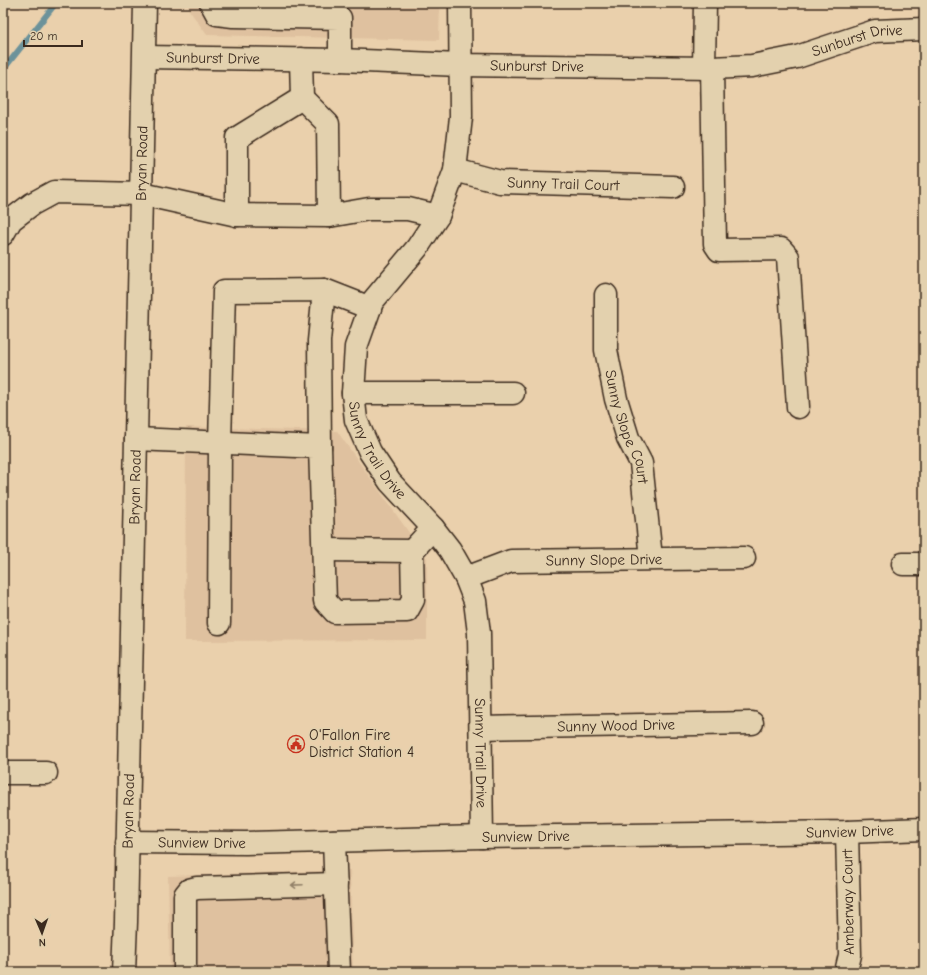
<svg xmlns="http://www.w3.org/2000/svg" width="927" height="975" viewBox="0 0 927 975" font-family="'Comic Neue',sans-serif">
<rect width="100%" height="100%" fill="#ead0ac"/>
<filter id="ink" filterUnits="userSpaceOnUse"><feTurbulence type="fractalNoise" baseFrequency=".025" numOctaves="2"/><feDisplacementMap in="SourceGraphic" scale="8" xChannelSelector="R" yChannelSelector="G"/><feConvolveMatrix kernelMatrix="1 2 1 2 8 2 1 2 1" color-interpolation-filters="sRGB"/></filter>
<g filter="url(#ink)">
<!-- built -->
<path fill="#dfc19f" d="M189,3H440L439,40L207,35L189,10Z
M186,427L337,431L427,558V640L185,641Z
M350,870L353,972H170L168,876Z"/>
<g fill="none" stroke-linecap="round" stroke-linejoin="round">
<!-- stream -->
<path stroke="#6c929a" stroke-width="6" d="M3,70L56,3"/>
<!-- minor casing -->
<g stroke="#3b2a1e" stroke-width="25">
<g id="minor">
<path d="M211,3L217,14L233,16L340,18V60"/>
<path id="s1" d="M460,3L461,117L455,170L438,216L417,248L372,302L356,347L353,393L356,420L370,452L390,482L433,528L450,550L466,578L475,601L479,633L482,837"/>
<path id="s2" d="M145,57L340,60L460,65L712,68L752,66L797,57L875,31L924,29"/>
<path d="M704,68L705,3"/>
<path d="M712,68L715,244L719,250L781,249L788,257L798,407"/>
<path d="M302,98L328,124L329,216"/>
<path id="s3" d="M455,170L500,182L673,187"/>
<path d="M237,215V138L302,98L301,59"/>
<path d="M3,234L11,220L32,204L54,192L142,194L237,215L329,216L369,209H408L438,216"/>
<path id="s4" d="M606,295V350L616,399L628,438L641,463L651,558"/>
<path d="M353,393H513"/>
<path d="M136,439L320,447L325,601L335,612L407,611L413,600L412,551L433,528"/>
<path d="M320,447L319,341L324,290"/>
<path d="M324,550L412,551"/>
<path d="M903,564H924"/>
<path id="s5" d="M466,578L511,561L744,558"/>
<path d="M219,623L220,443L224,291L324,290L370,308"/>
<path id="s6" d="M481,728L752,723"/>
<path d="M3,773H46"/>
<path d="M334,841L339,972"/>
<path id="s7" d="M127,842L246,843L482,837L847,832L924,829"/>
<path d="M185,972V895L189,890L197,888L336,884"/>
<path d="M846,972L850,955L847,832"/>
</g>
</g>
<!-- major casing -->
<g stroke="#3b2a1e" stroke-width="25">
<g id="major">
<path id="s8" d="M124,972L126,922L145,3"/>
</g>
</g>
<!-- minor -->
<use href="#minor" stroke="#e3d1ae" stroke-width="22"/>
<!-- major -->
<use href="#major" stroke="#e3d1ae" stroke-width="22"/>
</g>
<!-- one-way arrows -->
<defs><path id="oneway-shaft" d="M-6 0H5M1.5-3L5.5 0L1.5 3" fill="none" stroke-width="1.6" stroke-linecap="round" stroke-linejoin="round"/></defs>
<use stroke="#8f7e66" href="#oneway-shaft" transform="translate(297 885) rotate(178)"/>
</g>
<!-- icons -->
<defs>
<g id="civic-ring" transform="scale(0.9)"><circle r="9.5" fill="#e3d1ae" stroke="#c8321e" stroke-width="1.5"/><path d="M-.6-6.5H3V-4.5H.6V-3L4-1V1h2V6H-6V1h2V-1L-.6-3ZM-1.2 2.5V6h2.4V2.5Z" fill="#c8321e"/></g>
</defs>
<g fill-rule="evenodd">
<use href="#civic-ring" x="296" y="744"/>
</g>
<g text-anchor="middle" stroke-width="3" stroke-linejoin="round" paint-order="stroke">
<!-- street labels -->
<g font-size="15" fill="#3b2a1e" stroke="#e3d1ae">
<text dy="5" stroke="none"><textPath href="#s2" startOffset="716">Sunburst Drive</textPath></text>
<text dy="5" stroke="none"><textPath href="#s2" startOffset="68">Sunburst Drive</textPath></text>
<text dy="5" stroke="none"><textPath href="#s2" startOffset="392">Sunburst Drive</textPath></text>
<text dy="5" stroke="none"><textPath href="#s8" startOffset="809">Bryan Road</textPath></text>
<text dy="5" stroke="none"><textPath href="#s3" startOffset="110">Sunny Trail Court</textPath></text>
<text dy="5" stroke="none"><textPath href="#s4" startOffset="135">Sunny Slope Court</textPath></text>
<text dy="5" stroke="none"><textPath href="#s1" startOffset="482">Sunny Trail Drive</textPath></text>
<text dy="5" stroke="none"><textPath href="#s8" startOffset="485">Bryan Road</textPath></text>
<text dy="5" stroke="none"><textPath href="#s5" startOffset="141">Sunny Slope Drive</textPath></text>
<text dy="5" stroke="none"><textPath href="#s6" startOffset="135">Sunny Wood Drive</textPath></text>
<text dy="5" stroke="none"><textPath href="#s1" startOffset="817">Sunny Trail Drive</textPath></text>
<text dy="5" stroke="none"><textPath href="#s8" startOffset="161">Bryan Road</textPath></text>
<text dy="5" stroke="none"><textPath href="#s7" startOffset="723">Sunview Drive</textPath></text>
<text dy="5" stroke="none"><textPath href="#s7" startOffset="399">Sunview Drive</textPath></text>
<text dy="5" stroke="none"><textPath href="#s7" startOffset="75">Sunview Drive</textPath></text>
<text transform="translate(848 902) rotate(-91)" y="5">Amberway Court</text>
</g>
<!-- poi labels -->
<g font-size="15" fill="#3b2a1e" stroke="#e3d1ae" text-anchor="start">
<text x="309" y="740">O'Fallon Fire<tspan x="309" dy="17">District Station 4</tspan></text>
</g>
</g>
<!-- margin -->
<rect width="927" height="975" fill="none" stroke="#e3d1ae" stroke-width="16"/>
<rect x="8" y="8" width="911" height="959" fill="none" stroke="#3b2a1e" stroke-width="1.5" filter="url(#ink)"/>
<!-- north arrow -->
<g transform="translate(42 933) rotate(178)" stroke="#e3d1ae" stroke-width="3" paint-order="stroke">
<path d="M0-3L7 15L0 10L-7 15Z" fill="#3b2a1e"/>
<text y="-6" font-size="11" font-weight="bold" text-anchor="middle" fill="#3b2a1e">N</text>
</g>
<!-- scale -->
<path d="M24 40v6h58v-6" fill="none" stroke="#3b2a1e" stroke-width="2"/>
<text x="30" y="40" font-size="12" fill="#3b2a1e" stroke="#e3d1ae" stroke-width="3" paint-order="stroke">20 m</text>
</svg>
